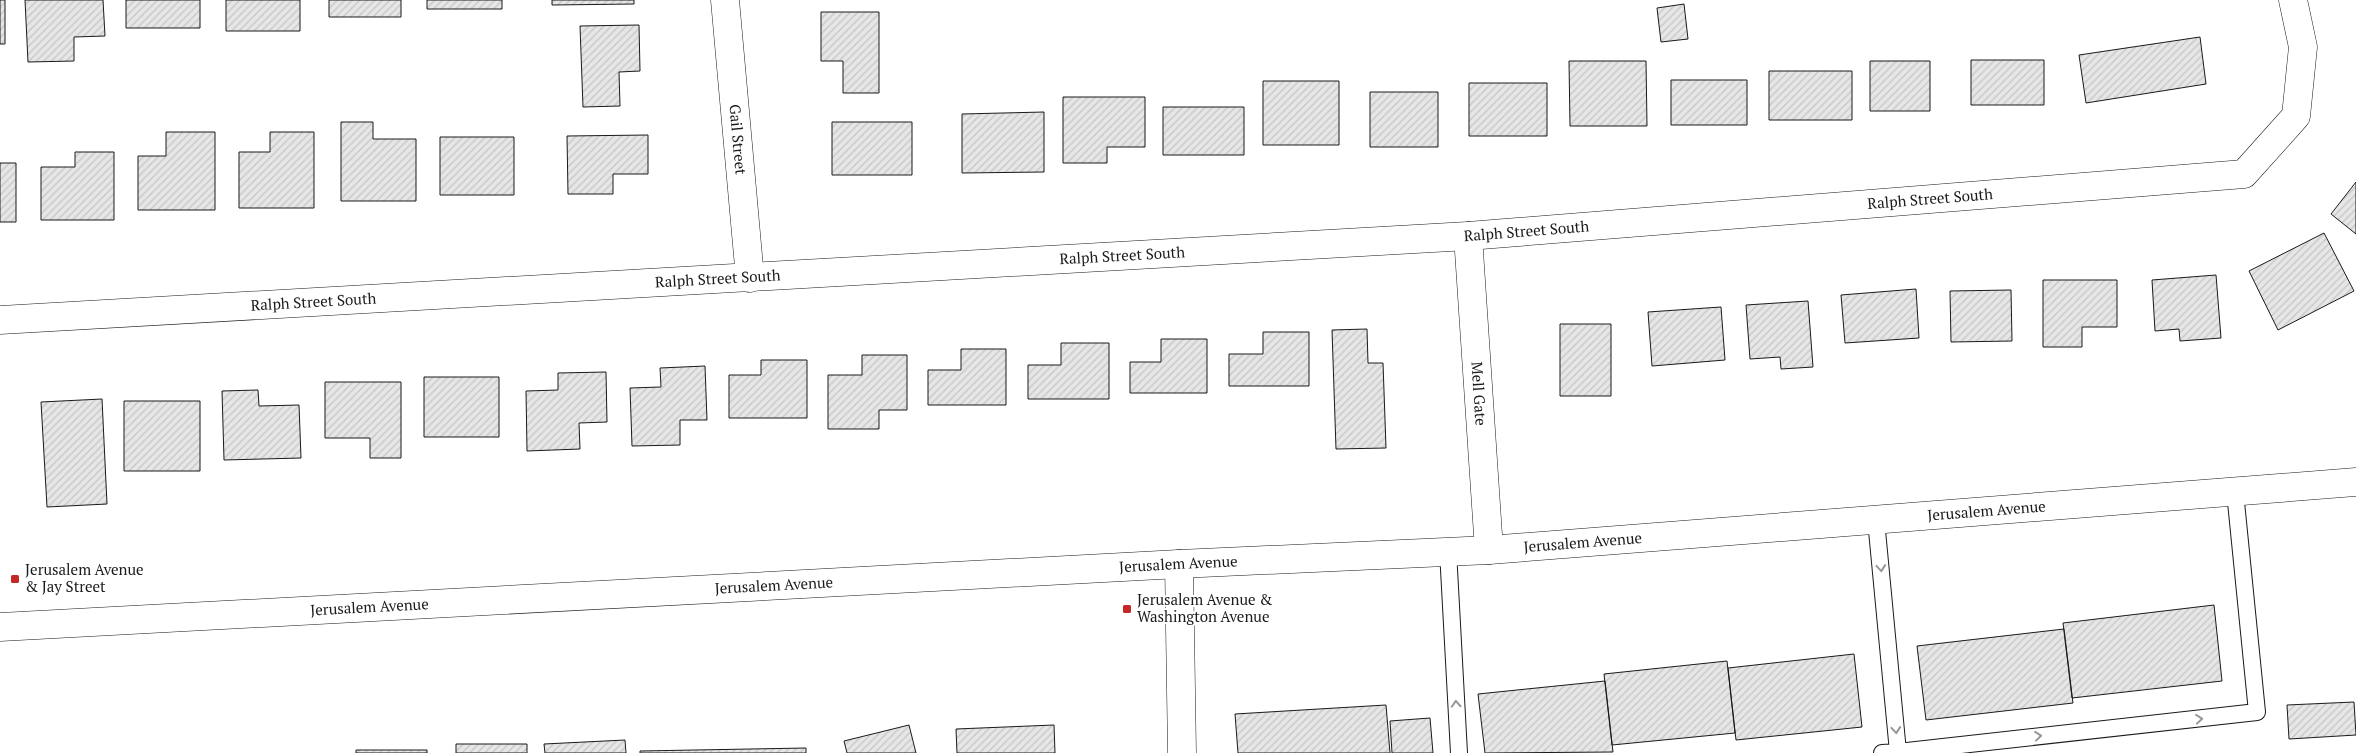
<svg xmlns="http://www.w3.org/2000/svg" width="2356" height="753" viewBox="0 0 2356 753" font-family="'PT Serif',serif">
<defs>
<pattern id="building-hatch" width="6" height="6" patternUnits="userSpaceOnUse" patternTransform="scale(1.25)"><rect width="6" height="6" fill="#e6e6e6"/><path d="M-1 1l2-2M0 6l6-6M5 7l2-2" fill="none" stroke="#c5c5c5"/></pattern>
</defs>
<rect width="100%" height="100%" fill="#fff"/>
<!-- building -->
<path fill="url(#building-hatch)" stroke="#1a1a1a" d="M0,0H5V44H0Z
M25,0H103L105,36L74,37V61L28,62Z
M126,0H200V28H126Z
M226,0H300V31H226Z
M329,0H401V17H329Z
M427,0H502V9H427Z
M552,0H634V4L552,5Z
M1684,4L1688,39L1661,42L1657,8Z
M821,12H879V93H843V61H821Z
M639,25L640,71L619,72L620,106L583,107L580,26Z
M2200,37L2206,84L2086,103L2079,55Z
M1971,60H2044V105H1971Z
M1569,61H1646L1647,126H1570Z
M1870,61H1930V111H1870Z
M1769,71H1852V120H1769Z
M1671,80H1747V125H1671Z
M1263,81H1339V145H1263Z
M1469,83H1547V136H1469Z
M1370,92H1438V147H1370Z
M1063,97H1145V147H1107V163H1063Z
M1163,107H1244V155H1163Z
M1044,112V172L962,173V114Z
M341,122H373V139H416V201H341Z
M832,122H912V175H832Z
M166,132H215V210H138V156H166Z
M270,132H314V208H239V152H270Z
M648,135V174H613V194H568L567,136Z
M440,137H514V195H440Z
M75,152H114V220H41V167H75Z
M0,163H16V222H0Z
M2356,182V234L2331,214Z
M2324,233L2354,291L2278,330L2249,271Z
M2216,275L2221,338L2180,341L2179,329L2155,331L2152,280Z
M2043,280H2117V327H2082V347H2043Z
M1916,289L1919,338L1845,343L1841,295Z
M2011,290L2012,341L1951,342L1950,291Z
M1808,301L1813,367L1781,369L1780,357L1750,359L1746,305Z
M1721,307L1725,360L1652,366L1648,312Z
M1560,324H1611V396H1560Z
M1367,329L1368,363H1383L1386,448L1336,449L1332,330Z
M1263,332H1309V386H1229V354H1263Z
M1161,339H1207V393H1130V362H1161Z
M1061,343H1109V399H1028V365H1061Z
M961,349H1006V405H928V370H961Z
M862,355H907V410H879V429H828V375H862Z
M761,360H807V418H729V375H761Z
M705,366L707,420H680V445L632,446L630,388L661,387L660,368Z
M606,372L607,422L579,423L580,449L527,451L526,391L558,390V373Z
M424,377H499V437H424Z
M325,382H401V458H370V438H325Z
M258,390L259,406L299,405L301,458L224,460L222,391Z
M102,399L107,504L47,507L41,402Z
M124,401H200V471H124Z
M2214,605L2222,681L2072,698L2063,623Z
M2064,629L2073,703L1926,720L1917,646Z
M1854,654L1862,727L1736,740L1728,668Z
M1727,661L1735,733L1612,745L1604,674Z
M1605,681L1613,752L1485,753L1478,694Z
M2354,702L2356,735L2289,739L2287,705Z
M1386,705L1390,753H1238L1235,714Z
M1430,718L1433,753H1392L1390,721Z
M909,725L916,753H847L844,741Z
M1054,725L1055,753H957L956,729Z
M625,740L626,753H545L544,744Z
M456,744H527V753H456Z
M806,748V753H640V751Z
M356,750H427V753H356Z"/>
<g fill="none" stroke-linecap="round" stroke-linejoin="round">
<!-- lane casing -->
<g stroke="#1a1a1a" stroke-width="18">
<path id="lane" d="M1876,520L1898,752L2257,712L2235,492
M1448,551L1459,753
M1882,753L1898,752"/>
</g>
<!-- street casing -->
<g stroke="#1a1a1a" stroke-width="29">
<g id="street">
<path id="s1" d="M725,0L750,278"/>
<path id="s2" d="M1468,236L1489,550"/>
<path id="s3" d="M0,320L1468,236L2244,174L2296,116L2303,47L2293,0"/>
</g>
</g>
<!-- secondary casing -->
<g stroke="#1a1a1a" stroke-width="29">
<path id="secondary" d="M1179,564L1182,753"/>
</g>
<!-- primary casing -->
<g stroke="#1a1a1a" stroke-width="29">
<g id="primary">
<path id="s4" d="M0,627L1179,564L1489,550L2356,482"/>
</g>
</g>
<!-- lane -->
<use href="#lane" stroke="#fff" stroke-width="16"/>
<!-- street -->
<use href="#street" stroke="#fff" stroke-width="28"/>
<!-- secondary -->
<use href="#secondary" stroke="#fff" stroke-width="28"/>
<!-- primary -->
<use href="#primary" stroke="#fff" stroke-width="28"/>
</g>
<!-- one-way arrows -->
<defs><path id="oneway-chevron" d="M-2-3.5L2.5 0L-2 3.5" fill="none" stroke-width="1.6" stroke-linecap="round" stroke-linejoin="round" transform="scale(1.25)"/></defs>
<g stroke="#989898">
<use href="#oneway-chevron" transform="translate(1881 568) rotate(85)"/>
<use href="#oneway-chevron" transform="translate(1456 704) rotate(-93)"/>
<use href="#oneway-chevron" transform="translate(2199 719) rotate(-6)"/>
<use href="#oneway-chevron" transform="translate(1896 730) rotate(85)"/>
<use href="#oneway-chevron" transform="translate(2038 736) rotate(-6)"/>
</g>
<!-- markers -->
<g fill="#c62828" stroke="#fff" stroke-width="2">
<rect x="10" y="574" width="10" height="10" rx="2.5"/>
<rect x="1122" y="604" width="10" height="10" rx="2.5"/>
</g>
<g text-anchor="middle" stroke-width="4" stroke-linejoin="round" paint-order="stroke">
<!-- street labels -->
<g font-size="15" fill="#1a1a1a" stroke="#fff">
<text dy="5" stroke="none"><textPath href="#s1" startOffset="140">Gail Street</textPath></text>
<text dy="5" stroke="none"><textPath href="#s3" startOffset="1934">Ralph Street South</textPath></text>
<text dy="5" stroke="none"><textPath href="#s3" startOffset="1529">Ralph Street South</textPath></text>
<text dy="5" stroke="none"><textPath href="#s3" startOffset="1124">Ralph Street South</textPath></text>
<text dy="5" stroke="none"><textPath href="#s3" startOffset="719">Ralph Street South</textPath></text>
<text dy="5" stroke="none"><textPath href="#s3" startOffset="314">Ralph Street South</textPath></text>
<text dy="5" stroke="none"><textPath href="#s2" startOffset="158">Mell Gate</textPath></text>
<text dy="5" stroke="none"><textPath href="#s4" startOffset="1990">Jerusalem Avenue</textPath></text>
<text dy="5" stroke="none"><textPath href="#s4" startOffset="1585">Jerusalem Avenue</textPath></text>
<text dy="5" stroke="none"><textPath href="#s4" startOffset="1180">Jerusalem Avenue</textPath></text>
<text dy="5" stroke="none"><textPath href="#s4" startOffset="775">Jerusalem Avenue</textPath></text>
<text dy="5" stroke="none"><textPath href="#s4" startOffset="370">Jerusalem Avenue</textPath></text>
</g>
<!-- poi labels -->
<g font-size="15" fill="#1a1a1a" stroke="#fff" text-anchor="start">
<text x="25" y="575">Jerusalem Avenue<tspan x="25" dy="17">&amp; Jay Street</tspan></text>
<text x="1137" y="605">Jerusalem Avenue &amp;<tspan x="1137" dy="17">Washington Avenue</tspan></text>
</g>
</g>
</svg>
